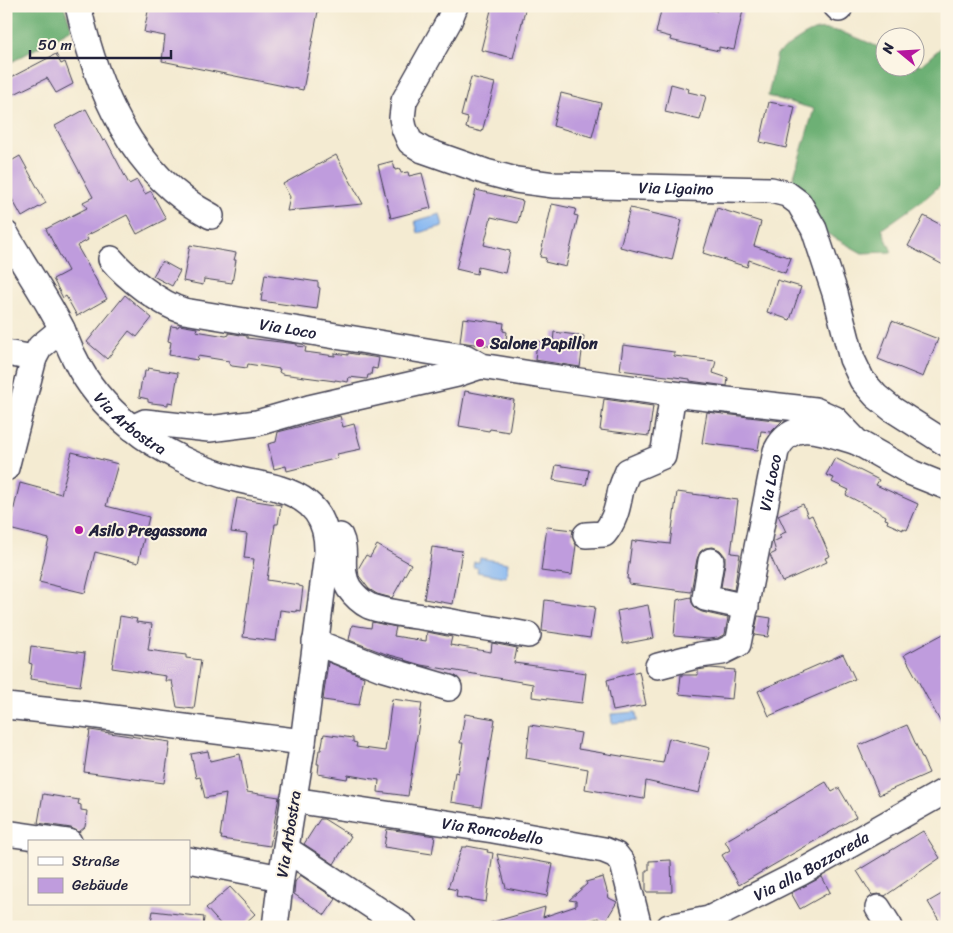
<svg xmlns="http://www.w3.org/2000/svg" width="953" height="933" viewBox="0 0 953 933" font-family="Sriracha,sans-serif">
<rect width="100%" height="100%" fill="#fcf5e5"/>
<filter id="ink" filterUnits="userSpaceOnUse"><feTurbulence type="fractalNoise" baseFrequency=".02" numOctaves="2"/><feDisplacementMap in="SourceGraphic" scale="10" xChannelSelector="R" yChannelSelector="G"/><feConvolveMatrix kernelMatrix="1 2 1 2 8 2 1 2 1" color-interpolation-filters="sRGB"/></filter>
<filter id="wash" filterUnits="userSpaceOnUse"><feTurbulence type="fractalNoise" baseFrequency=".0096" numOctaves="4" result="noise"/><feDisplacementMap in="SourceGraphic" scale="20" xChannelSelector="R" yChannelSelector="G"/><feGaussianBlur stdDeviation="1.12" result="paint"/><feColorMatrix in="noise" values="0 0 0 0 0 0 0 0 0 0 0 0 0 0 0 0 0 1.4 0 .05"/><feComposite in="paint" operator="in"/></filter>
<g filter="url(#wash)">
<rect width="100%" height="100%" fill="#f4ebd2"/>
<!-- forest -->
<path fill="#6db074" stroke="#486958" d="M6,6H64L72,29L6,65Z
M947,26V179L927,197L882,229L892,252L862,253L824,232L793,179L814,109L768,96L777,54C789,46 801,36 814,31C833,24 868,43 885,50L886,68H916V63L921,65L944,45Z"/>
<!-- water -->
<path fill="#86b7f2" stroke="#546c96" d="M440,214L443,226L418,233L415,221Z
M480,558L508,563L506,577L477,572L478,568L473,567L474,562H479Z
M636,712L637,721L612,723L611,714Z"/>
<g id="blocks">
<!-- building -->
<path fill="#bf9cdd" d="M149,6H319L303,90L162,61L165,36L144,32Z
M492,6H526L513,58L481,50Z
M662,6H691L717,11L718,6H744L734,50L719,47V51L670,40L671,37L656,33Z
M56,54L61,64L65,62L73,84L56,93L47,78L6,98V80Z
M471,77L495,83L482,132L466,128L468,118L461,116Z
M671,84L689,89L688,92L706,96L700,120L665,112Z
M561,93L601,103L592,137L553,126Z
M769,102L795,107L786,148L760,142Z
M86,109L103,141L106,140L129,184L137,180L145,194L151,191L166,219L137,234L127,215L86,236L88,240L77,246L107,299L77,316L66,296L63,298L53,279L68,271L46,229L87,208L83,202L93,197L55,126Z
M336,155L363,204L287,211L290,197L283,184Z
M20,156L46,203L22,217L6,188V164Z
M393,161L395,170L400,169L401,173L408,172L409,176L422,173L431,208L391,218L378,165Z
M476,190L523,201L518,223L491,217L484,245L510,251L505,273L478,267L477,274L456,269Z
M552,204L576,209L574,215L578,216L566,267L545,262L546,258L540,257Z
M630,208L682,220L672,260L620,247Z
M717,208L761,222L754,246L791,258L785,273L749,260L747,267L703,253Z
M924,216L947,228V267L908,246Z
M190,245L236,253L234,260H236L232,283L204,279L203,285L183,281Z
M162,261L180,271L172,286L153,276Z
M265,274L318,282V287L320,288L317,309L261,301Z
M777,280L801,287L790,320L767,312Z
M125,295L152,318L137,337L129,331L107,359L87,342Z
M463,318L504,323L503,331L507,332L505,347L496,345V347L460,342Z
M892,321L938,339L923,377L878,359Z
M179,325L197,328L196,331L226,336L229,335V333L247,336V338L297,344V346L306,347L305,352L335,356V353L348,355V353L379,358L377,369L372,368L371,375H368L367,379L349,377L348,382L335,380V381L282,374L279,372L280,369L248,364L247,368L232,366L229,364V361L198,356L197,360L169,355L171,342L168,341L171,326L178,327Z
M554,332L584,336L580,367L535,360L537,341L553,343Z
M623,345L674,352V356L716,361L713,373L728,378L727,386L690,381V379L620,370Z
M148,368L178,373L173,403L168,402V405L152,403L148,402V399L139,397L142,378H144L145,371H147Z
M465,391L514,400L509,432L490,429L489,431L459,426Z
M604,399L653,406L649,436L600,430Z
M707,412L782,421L771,432L761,431L758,450L702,443Z
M340,416L343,427L354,424L361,449L337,454L338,458L287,471L286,466L274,469L268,444L276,442L278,432Z
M72,452L118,464L106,506L149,517L138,563L95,552L85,593L39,582L49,539L9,529L20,483L61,494Z
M835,458L879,480L876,485L918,504L907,530L903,528V530L887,523L888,520L885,519L886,516L846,495L849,490L832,482L834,478L826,475Z
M556,465L589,470L586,485L553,480Z
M677,492L738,500L731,553L740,554L734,590L721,587L725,563V556L720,550L713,547L705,548L700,552L697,559L691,592L629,584V579H627L632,541L636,542V540L670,544Z
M237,498L281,505L278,524H275L267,580L299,585V586L303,587L300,611L296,610V612L280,610L276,641L243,637L254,559L244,558L247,534L231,532Z
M803,504L808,517L812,515L830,556L825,558L827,562L782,582L770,555L776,552L773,542L781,538L779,535L786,532L778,515Z
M547,527L573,530L572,536L576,545L572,575L541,571Z
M377,545L411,564L392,598L377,594L369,589L359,576L358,569L366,555L370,557Z
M432,547L462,551L453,604L424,599Z
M691,597L692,603L696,609L702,612L728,618L725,634L718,638L708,639L674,636L677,600Z
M545,600L595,607L590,638L542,631Z
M648,605L654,638L623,644L617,611Z
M120,616L137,619L136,622L152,624L148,650L186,655V658L201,660L194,709L177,707L172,681H165L166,676L112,668Z
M758,616L771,618L768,637L754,635Z
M372,622L396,627L394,636L426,641L427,632L452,637L450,645L491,652L492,643L517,648L514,663L586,673L582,703L532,697L533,684L421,665L404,660L405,659L386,654L349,640L352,625L371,628Z
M947,632V734L904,655Z
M31,646L85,653L80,686L30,679L32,664L29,663Z
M843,654L855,679L769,716L758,691Z
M328,662L364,677L359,705L323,700Z
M710,668L735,670L732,699L679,694L681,675H698V670Z
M639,671L646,705L613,711L607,680Z
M392,699L422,703L408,796L378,792L379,780L348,775L347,779L318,774L319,764H317L319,750H321L324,734L353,738V742L357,743L356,747L385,751Z
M465,714L495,719L481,807L451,802L455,772L458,773L463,743H460Z
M530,725L581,733L578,749L663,763L669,738L710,748L699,793L646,781L644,799L585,789L588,769L526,758Z
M907,725L929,773L879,795L858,746Z
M90,730L170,742L164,783L84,772Z
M208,751L210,761L240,754L247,792L279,797L270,846L221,839L222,836H220L226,794L205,798L200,777L196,778L191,754Z
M826,782L832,792L839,788L856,817L739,885L722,855L730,850L725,841Z
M43,794L79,800L78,804L81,805V810L87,811L85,827L79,832L71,828L38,823Z
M320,819H324L351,836L334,864L304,844Z
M387,829L435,836L432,854L384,847Z
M923,831L940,858L885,896L878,894L872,895L857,871Z
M467,846L488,850L487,852L493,853L486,902L456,897L457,890L448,888L462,847H467Z
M497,854L553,864L547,896L506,888Z
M671,860L672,892H646V870H649V861Z
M300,875L336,899L325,915L294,894L295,882Z
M603,877L609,898L617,902L605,922L598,918L568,927H491L490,923L545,907L543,917L576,906V901L569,900L587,884L586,882Z
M822,877L830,892L800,909L791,893Z
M230,887L255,914L241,927H223L206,908Z
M947,891V927H943L928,902Z
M153,911L204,917L203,927H150Z"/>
</g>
</g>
<g filter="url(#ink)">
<use href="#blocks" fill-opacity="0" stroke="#424052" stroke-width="1"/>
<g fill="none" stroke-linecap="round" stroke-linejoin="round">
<!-- minor casing -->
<g stroke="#424052" stroke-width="28">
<g id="minor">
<path d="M78,6C97,89 131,174 211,216"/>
<path id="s1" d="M455,6L449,21L404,101L402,118L404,128L410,142L423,150L486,172L516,180L554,185L771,190L787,194L799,203L814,229L835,293L852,359L862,380L876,396L892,409L947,444"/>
<path d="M836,6L839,9"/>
<path id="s2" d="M6,234C24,266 46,297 62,329C66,338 69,348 74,357C87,385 107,408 131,427C160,451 199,469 236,479C250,483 266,484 280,489C313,499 328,519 327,553L303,742L281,878L275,927"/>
<path id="s3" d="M111,259C127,278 160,304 184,311L439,353L465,357L481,366L543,376L673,394L815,410L835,419L857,442L912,473L947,487"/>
<path d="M6,353L34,358"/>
<path d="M132,428L145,422L209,429L257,423L309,408L457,374L481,366"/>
<path d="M6,468L34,358L40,347L62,329"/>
<path d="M586,535L604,534C614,522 617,510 620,494C621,486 625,479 628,471L663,456L673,394"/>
<path d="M340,536C348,552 338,570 349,588C354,595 361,602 369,606C388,613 410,615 429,618C462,624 495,629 528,635"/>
<path d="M711,561L705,598L746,607"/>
<path d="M315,642L381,668L449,688"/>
<path id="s4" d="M658,666L700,655L722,652L738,644L776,451C793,415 827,434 857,442"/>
<path d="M6,706L82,714L303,742"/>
<path id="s5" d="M293,800L493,830L604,850L616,855L623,864L639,927"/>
<path d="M6,833L69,842"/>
<path d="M286,849L404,927"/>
<path d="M189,860L281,878"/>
<path d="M878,908L890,927"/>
<path id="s6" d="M669,927L709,919L800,873L947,790"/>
</g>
</g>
<!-- minor -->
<use href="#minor" stroke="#fff" stroke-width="25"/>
</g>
</g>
<!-- markers -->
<g fill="#b5179e" stroke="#fcf5e5" stroke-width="2">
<circle cx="480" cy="343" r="5"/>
<circle cx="79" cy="530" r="5"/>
</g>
<g text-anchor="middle" stroke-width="4" stroke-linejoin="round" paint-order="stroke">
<!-- street labels -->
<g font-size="16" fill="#22223b" stroke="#fcf5e5">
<text dy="6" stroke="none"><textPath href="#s1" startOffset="424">Via Ligaino</textPath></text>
<text dy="6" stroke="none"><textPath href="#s3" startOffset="196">Via Loco</textPath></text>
<text dy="6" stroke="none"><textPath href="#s2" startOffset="229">Via Arbostra</textPath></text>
<text dy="6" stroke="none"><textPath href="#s4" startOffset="248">Via Loco</textPath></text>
<text dy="6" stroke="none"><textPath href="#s5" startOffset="202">Via Roncobello</textPath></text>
<text transform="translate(288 834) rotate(-81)" y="6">Via Arbostra</text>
<text dy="6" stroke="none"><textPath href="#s6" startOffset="156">Via alla Bozzoreda</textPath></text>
</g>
<!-- poi labels -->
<g font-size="16" font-weight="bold" fill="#22223b" stroke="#fcf5e5" text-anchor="start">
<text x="490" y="349">Salone Papillon</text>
<text x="89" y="536">Asilo Pregassona</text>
</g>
</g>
<!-- margin -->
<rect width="953" height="933" fill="none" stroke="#fcf5e5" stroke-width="25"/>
<!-- legend -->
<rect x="28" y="840" width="162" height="65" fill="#fcf5e5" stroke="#a5a1a1"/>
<rect x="38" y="857" width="25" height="8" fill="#ffffff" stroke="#a5a1a1"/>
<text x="72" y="866" font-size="15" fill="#22223b">Straße</text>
<rect x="38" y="878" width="25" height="15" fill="#bf9cdd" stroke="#a5a1a1"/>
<text x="72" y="890" font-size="15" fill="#22223b">Gebäude</text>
<!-- north arrow -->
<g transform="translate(900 52) rotate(288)"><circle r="24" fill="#fcf5e5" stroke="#a5a1a1"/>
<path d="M0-4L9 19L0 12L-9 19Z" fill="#b5179e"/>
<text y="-8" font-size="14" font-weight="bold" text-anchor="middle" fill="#22223b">N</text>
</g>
<!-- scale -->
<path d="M30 50v8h141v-8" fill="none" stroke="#22223b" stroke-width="2.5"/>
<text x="38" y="50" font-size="15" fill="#22223b" stroke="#fcf5e5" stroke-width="4" paint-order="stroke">50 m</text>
</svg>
